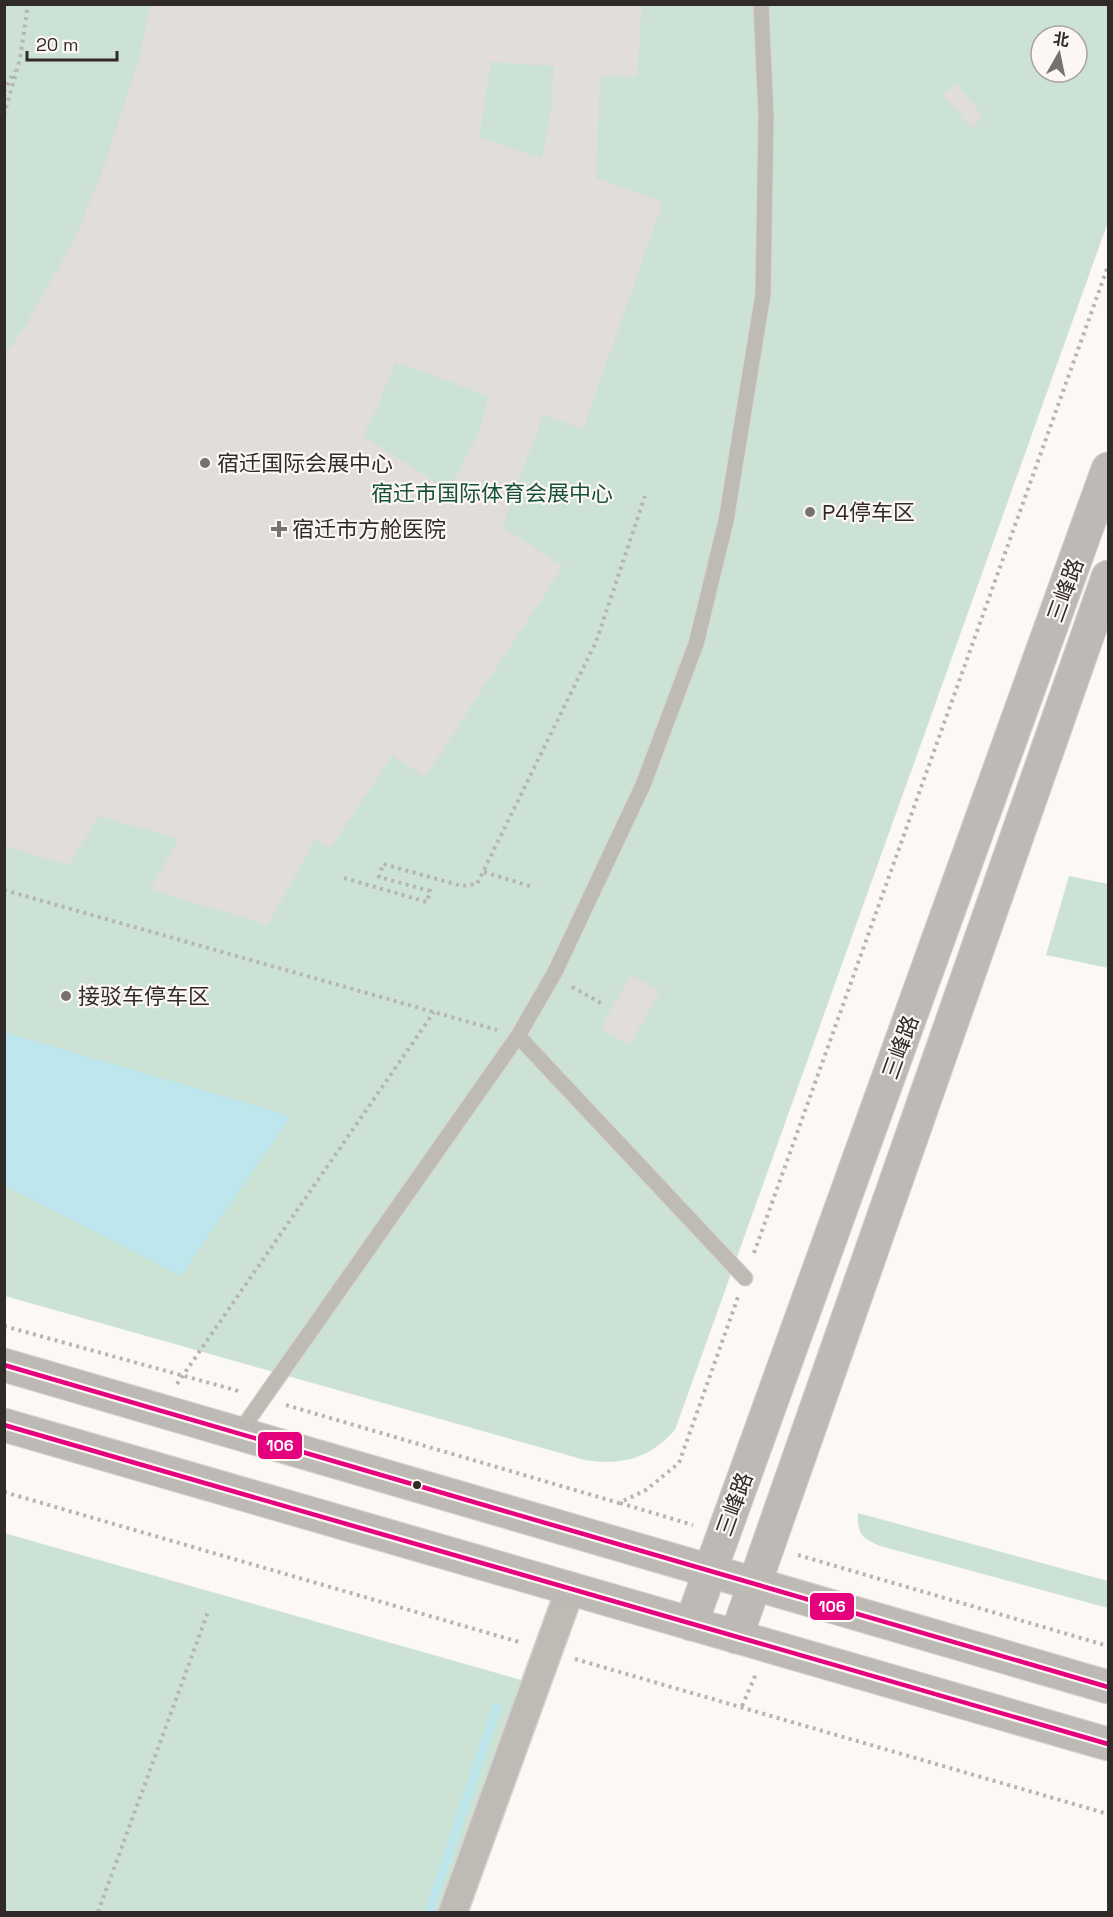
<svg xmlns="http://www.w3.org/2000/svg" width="1113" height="1917" viewBox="0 0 1113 1917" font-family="'Space Grotesk','Noto Sans SC',sans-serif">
<rect width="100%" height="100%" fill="#fbf8f6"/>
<!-- green -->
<path fill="#cce2d4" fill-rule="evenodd" d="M4,5H1108V222L675,1430C650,1458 622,1466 585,1460L5,1296ZM1041,36H1077V72H1041Z
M1069,876L1108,884V968L1046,955Z
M858,1513L1108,1581V1608L880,1546C862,1538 857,1534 858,1513Z
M4,1533L532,1683L447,1912H5Z"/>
<!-- water -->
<path fill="#bde7ed" d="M4,1032L291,1116L181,1276L5,1186Z"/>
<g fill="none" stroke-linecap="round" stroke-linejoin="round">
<!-- stream -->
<path stroke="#bde7ed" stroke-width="9" d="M429,1912L497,1707"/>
</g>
<!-- building -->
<path fill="#e1ddda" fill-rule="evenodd" d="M150,4H642L637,77L600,76L596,178L663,202L583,429L543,415L502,526L563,566L425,777L392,755L331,848L315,839L268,925L150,889L179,839L99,816L68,865L4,845V356L27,323L76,236L103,170L139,60ZM491,62L554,66L551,109L542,159L479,137ZM395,362L489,396L479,432L449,491L363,436L378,406Z
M955,83L984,117L971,128L942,94Z
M631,975L660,992L629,1045L600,1028Z"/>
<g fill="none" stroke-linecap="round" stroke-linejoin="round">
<!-- lane casing -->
<g stroke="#d6d3d2" stroke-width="17">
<path id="lane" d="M518,1036L745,1278
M239,1433L518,1036L555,972L643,785L696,644L726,521L763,294L766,117L761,4"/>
</g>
<!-- street casing -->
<g stroke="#d6d3d2" stroke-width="31">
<path id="street" d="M453,1912L570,1590"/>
</g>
<!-- secondary casing -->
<g stroke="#d6d3d2" stroke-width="35">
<path id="secondary" d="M4,1365L1108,1687
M4,1425L1108,1744
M691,1624L1108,469
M736,1637L1108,577"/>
</g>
<!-- path -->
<path stroke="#b7b5b0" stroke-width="4" stroke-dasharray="3 4.5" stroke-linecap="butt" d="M4,92L14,71
M4,115L20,59L28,4
M484,872L533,887
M344,878L427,902L430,891L379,877L383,864L462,886L477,884L596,642L645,496
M4,890L497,1030
M572,987L601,1003
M754,1253L1108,266
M4,1326L242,1392
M177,1384L434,1012
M286,1405L619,1503L646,1490L679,1463L738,1297
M4,1492L519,1642
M620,1503L693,1525
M798,1555L1108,1646
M575,1659L1108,1814
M742,1706L756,1674
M98,1912L208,1612"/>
<!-- lane -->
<use href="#lane" stroke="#bebbb5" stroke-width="15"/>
<!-- street -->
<use href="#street" stroke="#bebbb5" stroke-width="28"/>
<!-- secondary -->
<use href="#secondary" stroke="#bdbab5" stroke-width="33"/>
<!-- bus-1 casing -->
<g stroke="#fdf7f4" stroke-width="9">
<path id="bus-1" d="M4,1365L1108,1687
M4,1425L1108,1744"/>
</g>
<!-- bus-1 -->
<use href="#bus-1" stroke="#e5007d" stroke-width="4.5"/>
</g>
<!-- markers -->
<g fill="#777270" stroke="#fdf7f4" stroke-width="2">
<circle cx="205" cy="463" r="6"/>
<circle cx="810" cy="512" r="6"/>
<path d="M276 520h6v6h6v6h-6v6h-6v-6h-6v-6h6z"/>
<circle cx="66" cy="996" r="6"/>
</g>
<circle fill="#302a28" stroke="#fdf7f4" stroke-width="2" cx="417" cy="1485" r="5"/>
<g text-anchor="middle" stroke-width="4.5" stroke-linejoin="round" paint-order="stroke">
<!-- poi labels -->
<g font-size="22" fill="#302a28" stroke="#fdf7f4" text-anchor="start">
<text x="217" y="471">宿迁国际会展中心</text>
<text x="822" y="520">P4停车区</text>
<text x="292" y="537">宿迁市方舱医院</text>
<text x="78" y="1004">接驳车停车区</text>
</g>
<!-- park labels -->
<g font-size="22" fill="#155239" stroke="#fdf7f4">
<text x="492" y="501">宿迁市国际体育会展中心</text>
</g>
<!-- street labels -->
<g font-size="22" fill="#302a28" stroke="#fdf7f4">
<text transform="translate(1065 590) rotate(-70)" y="8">三峰路</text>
<text transform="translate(900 1047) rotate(-70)" y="8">三峰路</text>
<text transform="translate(734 1504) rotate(-70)" y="8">三峰路</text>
</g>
</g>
<g stroke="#fdf7f4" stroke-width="2">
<rect x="257" y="1431" width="46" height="29" rx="6" fill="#e5007d"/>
<rect x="809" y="1592" width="46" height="29" rx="6" fill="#e5007d"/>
</g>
<g font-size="16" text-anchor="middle" font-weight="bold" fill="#fff">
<text x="280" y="1451">106</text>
<text x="832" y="1612">106</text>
</g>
<!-- border -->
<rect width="1113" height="1917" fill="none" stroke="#302a28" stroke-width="12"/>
<!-- north arrow -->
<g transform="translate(1059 54) rotate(9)"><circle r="28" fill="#fdf7f4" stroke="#aba5a2" stroke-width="1.5"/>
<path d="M0-4.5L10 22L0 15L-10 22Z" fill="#777270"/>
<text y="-9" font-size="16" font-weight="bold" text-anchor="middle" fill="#302a28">北</text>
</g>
<!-- scale -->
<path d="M27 51v9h90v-9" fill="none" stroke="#302a28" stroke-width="3"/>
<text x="36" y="51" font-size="18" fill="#302a28" stroke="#fdf7f4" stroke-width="4.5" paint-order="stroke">20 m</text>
</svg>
